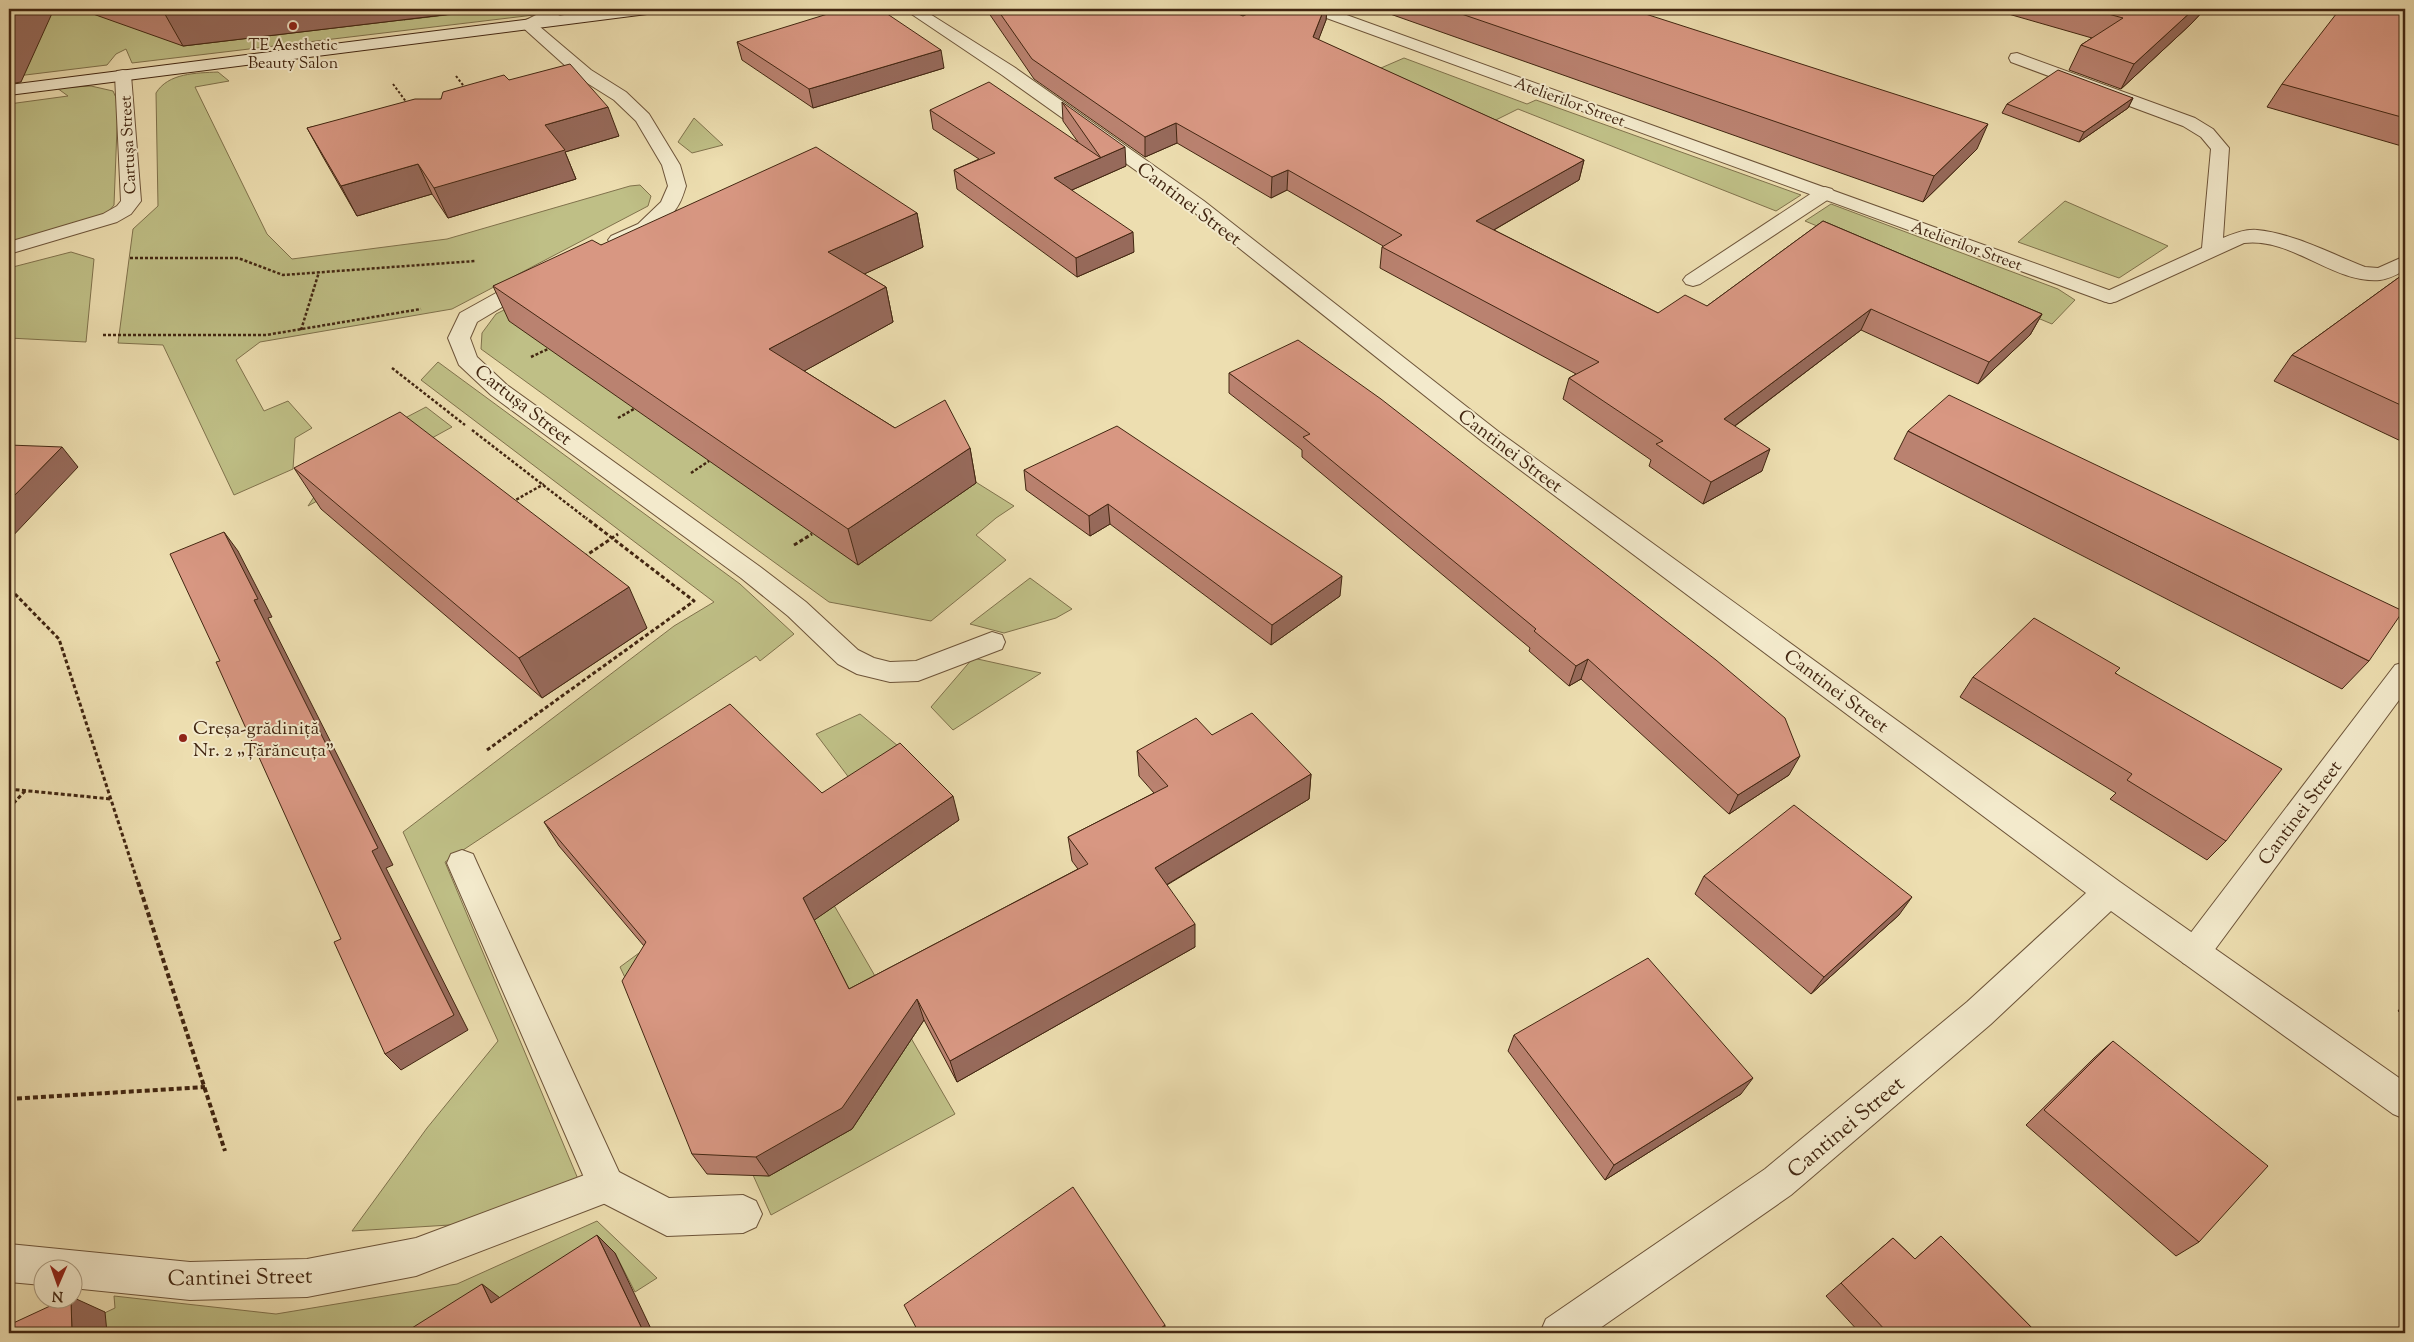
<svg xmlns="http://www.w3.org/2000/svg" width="2414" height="1342" viewBox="0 0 2414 1342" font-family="'Sorts Mill Goudy',serif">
<rect width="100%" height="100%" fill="#eddeb0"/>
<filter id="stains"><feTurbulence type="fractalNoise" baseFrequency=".004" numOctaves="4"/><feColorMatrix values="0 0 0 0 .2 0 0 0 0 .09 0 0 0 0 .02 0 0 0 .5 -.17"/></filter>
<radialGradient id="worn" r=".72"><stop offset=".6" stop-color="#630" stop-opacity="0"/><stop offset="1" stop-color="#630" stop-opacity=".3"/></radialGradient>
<!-- green -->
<path fill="#bfbf86" stroke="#80724c" d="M9,9H426L404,20L498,9H547L534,15L132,63L126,49L116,54L107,65L9,77Z
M1404,58L1527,104L1536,100L1801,195L1776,211L1518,109L1401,167L1286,109Z
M218,72L229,81L195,87L267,234L292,259L447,239L630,186L640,185L651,196L648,206L452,309L260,342L236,360L264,411L288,401L312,428L295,438L293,469L234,495L163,345L118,343L133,229L158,206L156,93C168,73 196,73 218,72Z
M91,86L113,91L118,102L114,205L105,216L9,243V104L68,96L57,88Z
M694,118L723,145L692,153L678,142Z
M2065,201L2168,246L2119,278L2018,242Z
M1831,204L2058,289L2075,300L2052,324L1805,221Z
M71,252L94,259L86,342L9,338V268Z
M613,255L1014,506L996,518L976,535L1006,560L931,621L829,602L481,349L482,333L496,314Z
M438,362L740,584L794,634L760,661L756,656L445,862L578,1179L466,1224L352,1231L427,1128L498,1041L403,832L674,626L714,602L421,380Z
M426,407L452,427L308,506L346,449Z
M1030,578L1072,609L1056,618L1004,633L970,624Z
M973,658L1041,673L953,730L931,707Z
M860,714L911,757L859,791L816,734Z
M795,838L955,1114L771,1215L753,1175L769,1176L637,1003L620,967Z
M597,1221L657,1278L635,1292L615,1253L453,1333H62L115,1308L114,1296L276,1314L457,1284Z"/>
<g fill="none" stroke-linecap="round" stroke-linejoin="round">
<!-- lane casing -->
<g stroke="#6d5439" stroke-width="2">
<path id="lane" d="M548,9H568L566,12L539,26L591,70L626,92L649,114L680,165L686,186C684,192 682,199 679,204C670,222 632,249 611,244L608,240L611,236L638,224L661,202L668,186L662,165L636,121L614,100L579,78L520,25L522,22Z
M2017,53L2195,118L2213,129L2229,148L2223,238C2233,234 2245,229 2257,230C2292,233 2332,254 2365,267L2378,268L2405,256V270C2398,274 2389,279 2380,280C2333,284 2292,237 2244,243L2117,301L2110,303L2103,301L2100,297L2103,293L2202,248L2211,149L2201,137L2183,126L2011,62L2009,58L2011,54Z
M123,70L129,71L131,75L141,201L131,214L117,222L9,254V242L103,214L117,206L121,201L115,75L117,71Z
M1825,187L1832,189L1835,193L1832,197L1700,284L1693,286L1686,284L1683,280L1686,276L1818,189Z
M532,275L539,277L542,281L539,285L477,322L470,338L477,357L507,385L759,566L806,602L858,650L874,658L890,662L916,661L992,632L1002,635L1005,642L1002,649L918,681L890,682L857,674L838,664L788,616L741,578L491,395L459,365L448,338L460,313L525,277Z
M2405,662V692L2205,963L2194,967L2183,963L2178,953L2183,943L2395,665Z
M462,850L473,854L477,863L619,1172L669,1198L743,1195L756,1201L762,1214L756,1227L743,1233L667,1236L593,1198L447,863L451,854Z"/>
</g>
<!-- street casing -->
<g stroke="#6d5439" stroke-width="2">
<path id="street" d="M904,9H922L1014,67L1204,201L1499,432L2120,882L2405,1082V1119L2393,1114L2111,911L1991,1024L1791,1195L1593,1333H1540L1546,1319L1765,1169L1967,1002L2086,893L1483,442L1190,209L1002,75Z
M1308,9H1330L2117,293L2120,297L2117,301L2110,303L2103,301L1310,12Z
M2386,9H2405V17L2388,12Z
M606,1167L619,1172L624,1185L619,1198L416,1276L307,1297L190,1300L72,1288V1270H42V1285L9,1282V1244L190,1262L307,1259L416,1238Z"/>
</g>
<!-- secondary casing -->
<g stroke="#422611" stroke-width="2">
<path id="secondary" d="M612,9H655L647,14L9,95V85Z"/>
</g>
<!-- path-far3 -->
<path stroke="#422611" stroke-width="2" stroke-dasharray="2.5 2" stroke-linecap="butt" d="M456,76L466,89
M393,84L407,103"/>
<!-- path-far2 -->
<path stroke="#422611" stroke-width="2.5" stroke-dasharray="3 2" stroke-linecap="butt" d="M130,258H238L283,275L475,261
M301,330L319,272
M103,335H266L421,309
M531,357L548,349
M392,368L465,425
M618,418L634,409
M472,430L587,519
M691,473L709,461
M512,502L544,484"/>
<!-- path-far1 -->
<path stroke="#422611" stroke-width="3" stroke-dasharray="4 2.5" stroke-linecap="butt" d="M794,545L812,534
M584,557L618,534
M15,594L59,639L138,883
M487,750L694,601L586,518
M9,789L111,799
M9,808L26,790"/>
<!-- path -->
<path stroke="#422611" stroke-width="4" stroke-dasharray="5 3" stroke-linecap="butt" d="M138,882L225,1151
M9,1099L205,1087"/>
<!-- lane -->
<use href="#lane" fill="#f3eacc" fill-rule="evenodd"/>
<!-- street -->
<use href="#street" fill="#f3eacc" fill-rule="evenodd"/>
<!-- secondary -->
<use href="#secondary" fill="#f3eacc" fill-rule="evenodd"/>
</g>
<!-- wall -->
<path fill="#ba8270" stroke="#422611" d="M79,9H476L477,11L183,46Z
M986,9H1226L1243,16L1258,9H1327L1326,20L1318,40L1584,160L1579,180L1494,230L1658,313L1707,306L1823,221L2042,314L2030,335L1978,384L1861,330L1735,426L1762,471L1703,504L1649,466L1651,460L1563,399L1569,378L1576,374L1380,268L1382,247L1383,246L1287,190L1271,198L1177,143L1145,157L1034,79Z
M1376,9H1630L1977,149L1923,202Z
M1991,9H2205L2191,24L2121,89L2069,70L2081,45L2092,38Z
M2405,16V147L2267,107L2282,84Z
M737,42L944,68L813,108L742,60Z
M509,80L619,136L565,152L576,179L448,218L432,194L357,216L323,157L307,128L441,99Z
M2133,98L2128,108L2079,142L2002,113L2007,104Z
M1062,102L1126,166L1072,190L1134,252L1077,277L957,189L954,170L979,159L933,129L930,110L1078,142L1063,121Z
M917,213L923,247L864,274L886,287L893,322L804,371L895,428L970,448L976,483L858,565L509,321L493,286L601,245Z
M2405,273V443L2274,381L2292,355Z
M1229,373L1789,775L1729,814L1581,679L1569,686L1529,651L1530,648L1302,457V450L1229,393Z
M1908,431L2369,661L2342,689L1894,459Z
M294,468L647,628L542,698L321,509Z
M1024,470L1340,596L1271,645L1110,524L1090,536L1026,490Z
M2116,673L2226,841L2207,860L2110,799L2116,793L1960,697L1973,677Z
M1212,735L1311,774L1309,799L1167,885L1195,947L957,1082L924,1020L852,1129L769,1176L707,1174L692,1154L644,946L559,846L544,822L822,793L959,820L814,920L849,989L1078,869L1072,861L1068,837L1154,793L1139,776L1137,751Z
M1704,876L1899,915L1811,994L1695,894Z
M2405,1002V1016L2398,1011Z
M1514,1035L1741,1094L1605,1180L1508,1051Z
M2113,1041L2199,1242L2176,1256L2026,1125L2094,1058Z
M1941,1236L2037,1333H1860L1826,1296L1893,1238L1915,1259Z"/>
<!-- shaded-wall -->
<path fill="#976a5b" stroke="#422611" d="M11,9H54L21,82L9,84V12Z
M162,9H476L477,11L183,46Z
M1324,9H1327L1326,20L1312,57L1313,37Z
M2194,9H2205L2191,24L2121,89L2134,64Z
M941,50L944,68L813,108L809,89Z
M9,89L14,96L9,106Z
M2133,98L2128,108L2079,142L2084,132Z
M608,107L619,136L565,152L576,179L448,218L434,188L545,125Z
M1176,123L1177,143L1145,157V137Z
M1988,124L1977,149L1923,202L1934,176Z
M1125,147L1126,166L1056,197L1054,178Z
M1584,160L1579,180L1473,242L1476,221Z
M418,164L432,194L357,216L341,186Z
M1288,170L1287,190L1271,198L1272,177Z
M917,213L923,247L836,287L828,252Z
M1133,232L1134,252L1077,277L1076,258Z
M886,287L893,322L779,385L769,349Z
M1871,309L1861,330L1716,440L1724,419Z
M2042,314L2030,335L1978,384L1989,362Z
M62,447L78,467L9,540V501Z
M970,448L976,483L858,565L848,529Z
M1770,449L1762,471L1703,504L1711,482Z
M1108,504L1110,524L1090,536L1089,516Z
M224,532L238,551L272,617L268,618L393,865L386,868L468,1030L401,1070L385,1054L372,851L254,600Z
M1342,576L1340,596L1271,645L1272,625Z
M629,587L647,628L542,698L519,658Z
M1588,659L1581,679L1569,686L1576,666Z
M1800,756L1789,775L1729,814L1738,795Z
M1311,774L1309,799L1156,891L1155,868Z
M953,796L959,820L813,921L803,898Z
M1912,897L1899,915L1811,994L1824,977Z
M1195,924V947L957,1082L950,1061Z
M917,999L924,1020L852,1129L769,1176L756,1157Z
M1753,1078L1741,1094L1605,1180L1614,1165Z
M597,1235L615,1253L653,1333H644Z
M482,1284L504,1301L491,1303Z
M72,1297L105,1312L107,1333H72L71,1300H72Z
M1165,1325V1333H1154Z"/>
<!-- building -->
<path fill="#d89782" stroke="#422611" d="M852,9H880L941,50L809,89L737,42L834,12L837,13Z
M997,9H1226L1243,16L1258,9H1324L1313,37L1584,160L1476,221L1658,313L1685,295L1707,306L1823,221L2042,314L1989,362L1871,309L1724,419L1770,449L1711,482L1656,444L1663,441L1569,378L1599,362L1382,247L1402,235L1288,170L1272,177L1176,123L1145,137L1032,59Z
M1447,9H1630L1988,124L1934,176Z
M2090,9H2194L2134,64L2081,45L2123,18Z
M2340,9H2379L2405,16V118L2282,84Z
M570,64L608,107L545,125L565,150L434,188L418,164L341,186L307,128L415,99H441L443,92L504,75L509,80Z
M2058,70L2133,98L2084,132L2007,104Z
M989,82L1101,158L1062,102L1125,147L1054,178L1133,232L1076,258L954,170L995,153L930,110Z
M816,147L917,213L828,252L886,287L769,349L895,428L945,400L970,448L848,529L493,286L592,240L601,245Z
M2405,273V407L2292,355Z
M1298,340L1381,399L1716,660L1785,718L1800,756L1738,795L1588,659L1576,666L1534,631L1536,629L1303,437L1310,434L1229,373Z
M1949,395L2403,611L2369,661L1908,431Z
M400,412L629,587L519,658L294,468Z
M1117,426L1342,576L1272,625L1108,504L1089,516L1024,470Z
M9,445L62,447L9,501Z
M224,532L258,599L254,600L378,848L372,851L454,1015L385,1054L334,942L341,939L216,662L220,661L170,554Z
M2034,618L2120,668L2115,673L2282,769L2226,841L2127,780L2132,774L1973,677Z
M730,704L822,793L900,743L953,796L803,898L849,989L1088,864L1068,837L1168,786L1137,751L1196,718L1212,735L1252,713L1311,774L1155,868L1195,924L950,1061L917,999L842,1108L756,1157L692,1154L622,981L646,942L544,822Z
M1794,805L1912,897L1824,977L1704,876Z
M1648,958L1753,1078L1614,1165L1514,1035Z
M2113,1041L2268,1166L2199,1242L2044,1110Z
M1073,1187L1165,1325L1154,1333H919L904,1305Z
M597,1235L644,1333H404L482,1284L491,1303Z
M1941,1236L2037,1333H1888L1841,1283L1893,1238L1915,1259Z
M63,1300H71L72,1333H9V1325Z"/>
<!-- markers -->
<g fill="#8f2418" stroke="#f3eacc" stroke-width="2">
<circle cx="293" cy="26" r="5"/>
<circle cx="183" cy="738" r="5"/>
</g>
<g text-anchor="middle" stroke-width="4" stroke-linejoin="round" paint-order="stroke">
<!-- far-poi labels -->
<g font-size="16" fill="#422611" stroke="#f3eacc">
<text x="293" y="50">TE Aesthetic<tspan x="293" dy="18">Beauty Salon</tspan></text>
</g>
<!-- far-street labels -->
<g font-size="16" fill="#422611" stroke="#f3eacc">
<text transform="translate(1570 101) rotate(20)" y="6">Atelierilor Street</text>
<text transform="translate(127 145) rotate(-93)" y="6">Cartușa Street</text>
<text transform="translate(1967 245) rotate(20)" y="6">Atelierilor Street</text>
</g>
<!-- street labels -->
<g font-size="19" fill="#422611" stroke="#f3eacc">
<text transform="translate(1190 203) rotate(37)" y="7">Cantinei Street</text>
<text transform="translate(524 404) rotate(38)" y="7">Cartușa Street</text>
<text transform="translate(1511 450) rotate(37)" y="7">Cantinei Street</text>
<text transform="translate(1837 690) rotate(37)" y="7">Cantinei Street</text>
<text transform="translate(2299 812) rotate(-53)" y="7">Cantinei Street</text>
</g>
<!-- poi labels -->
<g font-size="19" fill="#422611" stroke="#f3eacc" text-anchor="start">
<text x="193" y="734">Creșa-grădiniță<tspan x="193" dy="22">Nr. 2 „Țărăncuța”</tspan></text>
</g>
<!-- near-street labels -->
<g font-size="22" fill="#422611" stroke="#f3eacc">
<text transform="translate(1845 1126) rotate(-40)" y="8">Cantinei Street</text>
<text transform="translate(240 1276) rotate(-1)" y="8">Cantinei Street</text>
</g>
</g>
<!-- margin -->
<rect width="2414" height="1342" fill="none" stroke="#eddeb0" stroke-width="30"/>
<rect x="10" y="10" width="2394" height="1322" fill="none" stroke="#422611" stroke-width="2.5"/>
<rect x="15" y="15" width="2384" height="1312" fill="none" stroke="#422611"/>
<!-- north arrow -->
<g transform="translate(58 1284) rotate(182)"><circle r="24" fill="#f3eacc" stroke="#ac9c81"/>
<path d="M0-4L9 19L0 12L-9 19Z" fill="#8f2418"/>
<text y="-8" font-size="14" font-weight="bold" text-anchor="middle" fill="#422611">N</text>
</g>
<rect width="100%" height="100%" filter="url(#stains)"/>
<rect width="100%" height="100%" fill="url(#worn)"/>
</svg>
